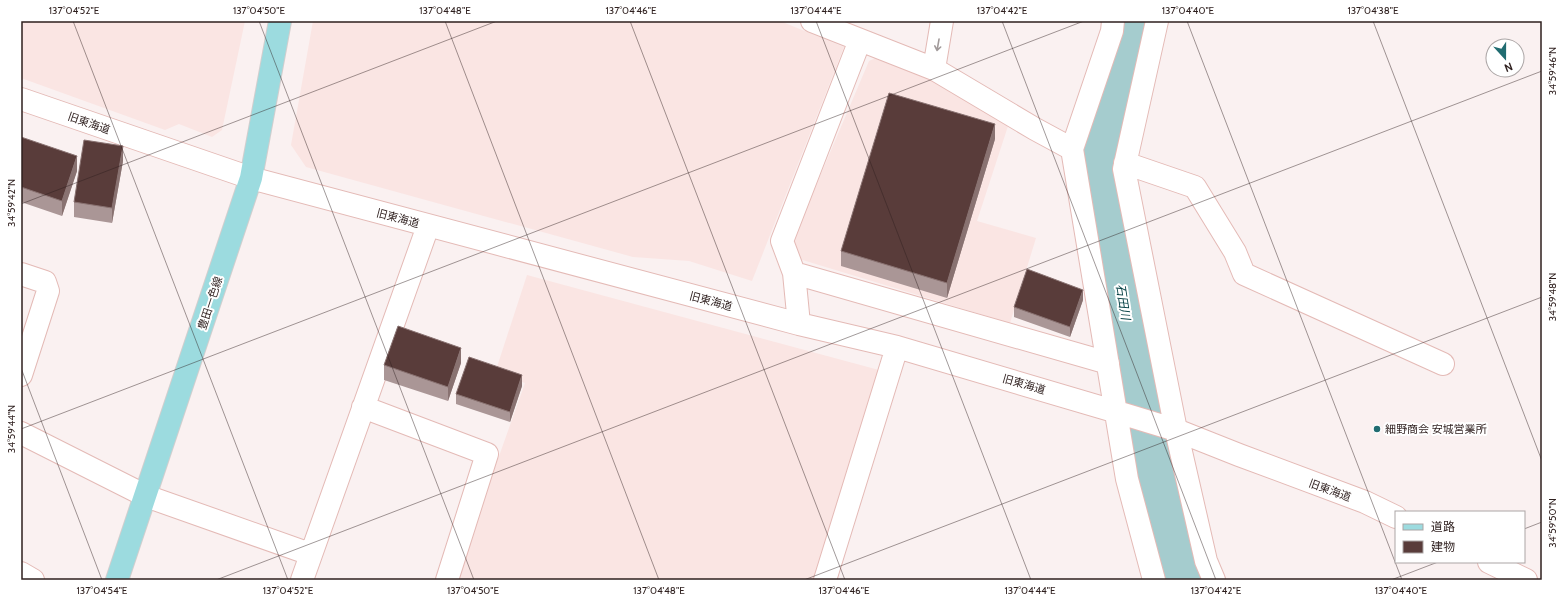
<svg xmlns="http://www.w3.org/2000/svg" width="1563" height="601" viewBox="0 0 1563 601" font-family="Cabin,'Noto Sans JP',sans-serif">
<rect width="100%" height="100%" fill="#faf1f1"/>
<!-- built -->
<path fill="#fae5e3" d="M21,21H245L222,130L212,137L179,124L165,130L21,78Z
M313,21H780L844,47L752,281L689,261L633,257L306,167L291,145Z
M878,57L931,78L1009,123L977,221L1036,238L1010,323L796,258L792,242L869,61Z
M527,275L879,370L816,580H458L456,577L525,383L495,373Z"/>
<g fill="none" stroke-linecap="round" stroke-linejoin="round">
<!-- river -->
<path stroke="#a5ccce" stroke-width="41" d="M1132,21L1106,118L1099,160L1137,383L1174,543L1187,580"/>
<!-- minor casing -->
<g stroke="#e4bab6" stroke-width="24">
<path id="minor" d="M812,21L934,69L1035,129L1072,149L1127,479L1154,580
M1157,21L1124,169L1176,430L1206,561L1214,580
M934,69L942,21
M21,99L251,178L799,324L897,347L1117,412L1176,430L1239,455L1365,502L1396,517
M1072,149L1112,31L1113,21
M1125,163L1195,187L1235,252L1244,274L1443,364
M794,273L782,241L860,40
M21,274L45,282L48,291L21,375
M799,324L794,273L1108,363
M363,407L487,454L447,580
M21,433L146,496L310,554
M1489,562L1526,580
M21,573L33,580
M302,580L428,226
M825,580L897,347"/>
</g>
<!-- major casing -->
<g stroke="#d1cece" stroke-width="24">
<path id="major" d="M117,580L251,178L280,21"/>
</g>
<!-- minor -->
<use href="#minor" stroke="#fff" stroke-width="22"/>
<!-- major -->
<use href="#major" stroke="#9cdbdf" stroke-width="22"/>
</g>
<!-- wall -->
<path fill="#aa9696" d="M21,137L77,171L62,216L21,202Z
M995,139L947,298L841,266V251Z
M123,161L112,223L74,217V202Z
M1083,300L1070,337L1014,317V307Z
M461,363L448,401L384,380V365Z
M522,386L510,422L456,404V394Z"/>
<!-- shaded-wall -->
<path fill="#897271" d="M995,124V139L947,298V283Z
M123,146V161L112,223V208Z
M77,156V171L62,216V201Z
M1083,290V300L1070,337V327Z
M461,348V363L448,401V387Z
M522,375V386L510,422V412Z"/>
<!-- building -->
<path fill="#593c3a" stroke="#897271" d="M889,93L995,124L947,283L841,251Z
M21,137L77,156L62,201L21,187Z
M84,140L123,146L112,208L74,202Z
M1027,269L1083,290L1070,327L1014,307Z
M398,326L461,348L448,387L384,365Z
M469,357L522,375L510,412L456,394Z"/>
<!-- one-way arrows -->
<defs><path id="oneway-shaft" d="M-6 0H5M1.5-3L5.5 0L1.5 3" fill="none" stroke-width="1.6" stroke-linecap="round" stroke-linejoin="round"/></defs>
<use stroke="#a19a9a" href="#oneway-shaft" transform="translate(938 45) rotate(100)"/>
<!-- ticks -->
<path fill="none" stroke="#2e1f1e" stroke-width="1" stroke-opacity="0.45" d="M73,21L288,580M259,21L474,580M445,21L659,580M630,21L845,580M816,21L1031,580M1002,21L1216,580M1187,21L1402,580M1373,21L1542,461M21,204L497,21M21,368L102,580M21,429L1084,21M1524,529L1542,522M216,580L1542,71M804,580L1542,297M1391,580L1438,562"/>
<!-- markers -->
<circle fill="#206c71" stroke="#fff" stroke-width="1.5" cx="1377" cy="429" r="4"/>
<g text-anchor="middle" stroke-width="4" stroke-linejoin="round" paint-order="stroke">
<!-- street labels -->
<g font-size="11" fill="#2e1f1e" stroke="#fff">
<text transform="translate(89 123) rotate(19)" y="4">旧東海道</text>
<text transform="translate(398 218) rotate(15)" y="4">旧東海道</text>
<text transform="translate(711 301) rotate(15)" y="4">旧東海道</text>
<text transform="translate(210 303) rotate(-72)" y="4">豊田一色線</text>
<text transform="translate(1024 384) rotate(16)" y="4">旧東海道</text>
<text transform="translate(1330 490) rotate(20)" y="4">旧東海道</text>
</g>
<!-- poi labels -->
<g font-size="11" fill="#2e1f1e" stroke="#fff" text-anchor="start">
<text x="1385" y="433">細野商会 安城営業所</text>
</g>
<!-- water labels -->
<g font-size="12" font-style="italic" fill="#003d41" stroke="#fff">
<text transform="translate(1123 302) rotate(81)" y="4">石田川</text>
</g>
</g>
<!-- border -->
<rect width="1563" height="601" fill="none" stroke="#ffffff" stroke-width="44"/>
<!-- legend -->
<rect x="1395" y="511" width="130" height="52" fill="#ffffff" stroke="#aba5a5"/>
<rect x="1403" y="524" width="20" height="6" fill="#9cdbdf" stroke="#aba5a5"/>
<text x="1431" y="531" font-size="12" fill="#2e1f1e">道路</text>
<rect x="1403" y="541" width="20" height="12" fill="#593c3a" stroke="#aba5a5"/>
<text x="1431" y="551" font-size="12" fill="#2e1f1e">建物</text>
<!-- north arrow -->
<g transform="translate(1505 58) rotate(159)"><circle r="19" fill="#ffffff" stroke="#aba5a5"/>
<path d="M0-3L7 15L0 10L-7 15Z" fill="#206c71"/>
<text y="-6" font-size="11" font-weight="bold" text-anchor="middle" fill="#2e1f1e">N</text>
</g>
<rect x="22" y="22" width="1519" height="557" fill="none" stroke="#2e1f1e" stroke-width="1.5"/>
<g font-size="10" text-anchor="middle" fill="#2e1f1e">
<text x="74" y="14">137°04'52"E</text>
<text x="259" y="14">137°04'50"E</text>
<text x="445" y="14">137°04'48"E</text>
<text x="631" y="14">137°04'46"E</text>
<text x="816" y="14">137°04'44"E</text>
<text x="1002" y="14">137°04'42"E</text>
<text x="1188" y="14">137°04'40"E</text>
<text x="1373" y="14">137°04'38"E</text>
<text transform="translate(1552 71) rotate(-90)" y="4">34°59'46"N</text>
<text transform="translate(11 203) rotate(-90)" y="4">34°59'42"N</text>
<text transform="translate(1552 297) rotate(-90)" y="4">34°59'48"N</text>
<text transform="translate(11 429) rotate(-90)" y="4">34°59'44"N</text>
<text transform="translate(1552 523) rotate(-90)" y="4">34°59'50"N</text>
<text x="102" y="594">137°04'54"E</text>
<text x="288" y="594">137°04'52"E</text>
<text x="473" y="594">137°04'50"E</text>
<text x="659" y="594">137°04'48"E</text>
<text x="844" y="594">137°04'46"E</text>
<text x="1030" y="594">137°04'44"E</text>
<text x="1216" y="594">137°04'42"E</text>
<text x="1401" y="594">137°04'40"E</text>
</g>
</svg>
